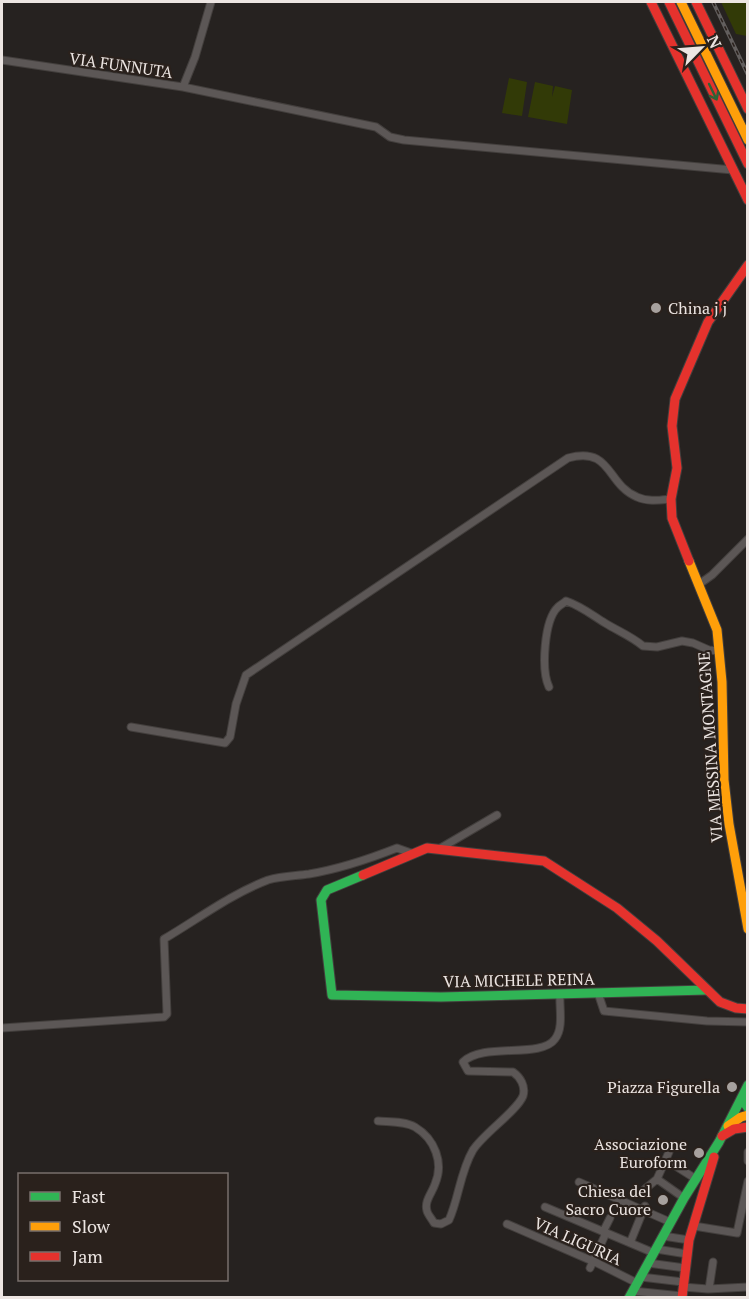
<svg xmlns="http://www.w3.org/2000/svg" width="749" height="1299" viewBox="0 0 749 1299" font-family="'PT Serif',serif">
<rect width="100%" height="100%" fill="#262220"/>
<!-- green -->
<path fill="#323a07" d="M721,2H747V36L736,34Z
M509,78L527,82L522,116L502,113Z
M535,82L553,86L552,97L555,86L572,90L567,124L528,117Z"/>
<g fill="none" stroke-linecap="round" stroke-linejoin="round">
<!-- street casing -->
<g stroke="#433f3d" stroke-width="9">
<path id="street" d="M2,60L183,87L195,57L211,2
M183,87L376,127L390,137L404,140L733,170
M698,585L712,575L748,539
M549,687C541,670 544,620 558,607C560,605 564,603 566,601C581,606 592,615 605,623C618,631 631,636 643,646L657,647L682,641L693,643L709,650L719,651
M131,727L225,743L230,737L236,704L246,675L568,458C612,446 606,484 637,497C648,502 660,500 671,499
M439,849L497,815
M598,993L604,1011L707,1021L748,1022
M2,1028L164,1017L167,1014L164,939C198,919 231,894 268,880C282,876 295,876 309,874C339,869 369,859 397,848L411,853
M378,1121C389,1122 405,1121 415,1127C435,1139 444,1163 435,1184C432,1193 424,1201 427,1211C428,1215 432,1219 434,1223L441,1224L449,1220C459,1198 460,1172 473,1150C484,1133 517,1111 523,1096C526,1086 520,1077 513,1072L468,1071L463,1062C483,1042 541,1059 555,1039C564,1028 559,1007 560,994
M748,1152V1161
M666,1160L696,1179
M657,1179L684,1198
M579,1182L670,1222
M645,1189L657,1179L669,1152
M545,1207L654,1253
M507,1224L597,1263L637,1283
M694,1226L737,1233L748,1181
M603,1232L610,1218
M663,1236L689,1240
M630,1243L645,1206
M656,1249L687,1254
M648,1263L685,1268
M590,1268L606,1233
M641,1277L683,1282
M683,1287L708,1289L748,1287
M709,1289L713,1262
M633,1291L682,1296"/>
</g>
<!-- fast casing -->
<g stroke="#433f3d" stroke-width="11">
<path id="fast" d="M363,875L327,890L321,900L332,995L441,997L707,990
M744,1093L743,1101L748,1108
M629,1298L684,1198L719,1142L748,1085"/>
</g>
<!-- slow casing -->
<g stroke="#433f3d" stroke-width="11">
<path id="slow" d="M681,2L748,140
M689,561L717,630L722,682L724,780L729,824L748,929
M728,1126L741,1117L748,1115"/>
</g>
<!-- jam casing -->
<g stroke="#433f3d" stroke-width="11">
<path id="jam" d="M651,2L748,200
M669,2L748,164
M696,2L748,109
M689,561L672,518L671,499L677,468L672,426L675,399L708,322L748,265
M363,875L427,848L544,861L617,908L657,941L720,1002L736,1008L748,1009
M722,1136L734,1129L748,1127
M682,1298L689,1240L714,1157"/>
</g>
<!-- street -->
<use href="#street" stroke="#5c5756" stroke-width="7"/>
<!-- fast -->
<use href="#fast" stroke="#30b455" stroke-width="9"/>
<!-- slow -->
<use href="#slow" stroke="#ff9f0a" stroke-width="9"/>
<!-- jam -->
<use href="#jam" stroke="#e5322d" stroke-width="9"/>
<!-- rail casing -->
<g stroke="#625e5d" stroke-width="4">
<path id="rail" d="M713,2L748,75"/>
</g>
<!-- rail -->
<use href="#rail" stroke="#2a211c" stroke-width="1.5" stroke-dasharray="4.5" stroke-linecap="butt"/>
</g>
<!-- one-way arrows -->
<defs><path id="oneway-shaft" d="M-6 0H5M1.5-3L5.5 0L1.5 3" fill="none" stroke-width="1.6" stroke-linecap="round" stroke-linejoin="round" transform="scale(1.5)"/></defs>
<use stroke="#2d6336" href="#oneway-shaft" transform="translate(713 92) rotate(64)"/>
<!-- markers -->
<g fill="#a7a19e" stroke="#2a211c" stroke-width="2">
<circle cx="656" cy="308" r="6"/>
<circle cx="732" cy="1087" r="6"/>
<circle cx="699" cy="1153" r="6"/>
<circle cx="663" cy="1200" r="6"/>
</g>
<g text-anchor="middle" stroke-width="4.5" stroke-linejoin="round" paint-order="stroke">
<!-- street labels -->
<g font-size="16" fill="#ece5e2" stroke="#2a211c">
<text transform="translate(121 65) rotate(8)" y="6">VIA FUNNUTA</text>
<text transform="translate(710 747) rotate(-94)" y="6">VIA MESSINA MONTAGNE</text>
<text transform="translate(519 980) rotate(-1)" y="6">VIA MICHELE REINA</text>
<text transform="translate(578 1241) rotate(24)" y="6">VIA LIGURIA</text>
</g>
<!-- poi labels -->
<g font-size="16" fill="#ece5e2" stroke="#2a211c" text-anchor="end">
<text x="668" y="314" text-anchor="start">China j j</text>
<text x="720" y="1093">Piazza Figurella</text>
<text x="687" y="1150">Associazione<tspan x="687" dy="18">Euroform</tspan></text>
<text x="651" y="1197">Chiesa del<tspan x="651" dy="18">Sacro Cuore</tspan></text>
</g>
</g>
<!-- border -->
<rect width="749" height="1299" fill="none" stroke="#ece5e2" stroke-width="6"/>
<!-- legend -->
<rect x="18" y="1173" width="210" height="108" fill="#2a211c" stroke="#786f6b" stroke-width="1.5"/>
<rect x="30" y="1192" width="30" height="9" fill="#30b455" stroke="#786f6b" stroke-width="1.5"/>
<text x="72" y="1203" font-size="18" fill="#ece5e2">Fast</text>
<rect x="30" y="1222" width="30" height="9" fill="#ff9f0a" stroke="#786f6b" stroke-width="1.5"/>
<text x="72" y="1233" font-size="18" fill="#ece5e2">Slow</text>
<rect x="30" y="1252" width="30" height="9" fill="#e5322d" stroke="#786f6b" stroke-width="1.5"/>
<text x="72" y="1263" font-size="18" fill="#ece5e2">Jam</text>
<!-- north arrow -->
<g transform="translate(701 48) rotate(65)" stroke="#2a211c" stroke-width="4.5" paint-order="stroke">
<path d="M0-4.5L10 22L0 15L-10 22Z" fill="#ece5e2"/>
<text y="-9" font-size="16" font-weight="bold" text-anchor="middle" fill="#ece5e2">N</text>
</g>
</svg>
